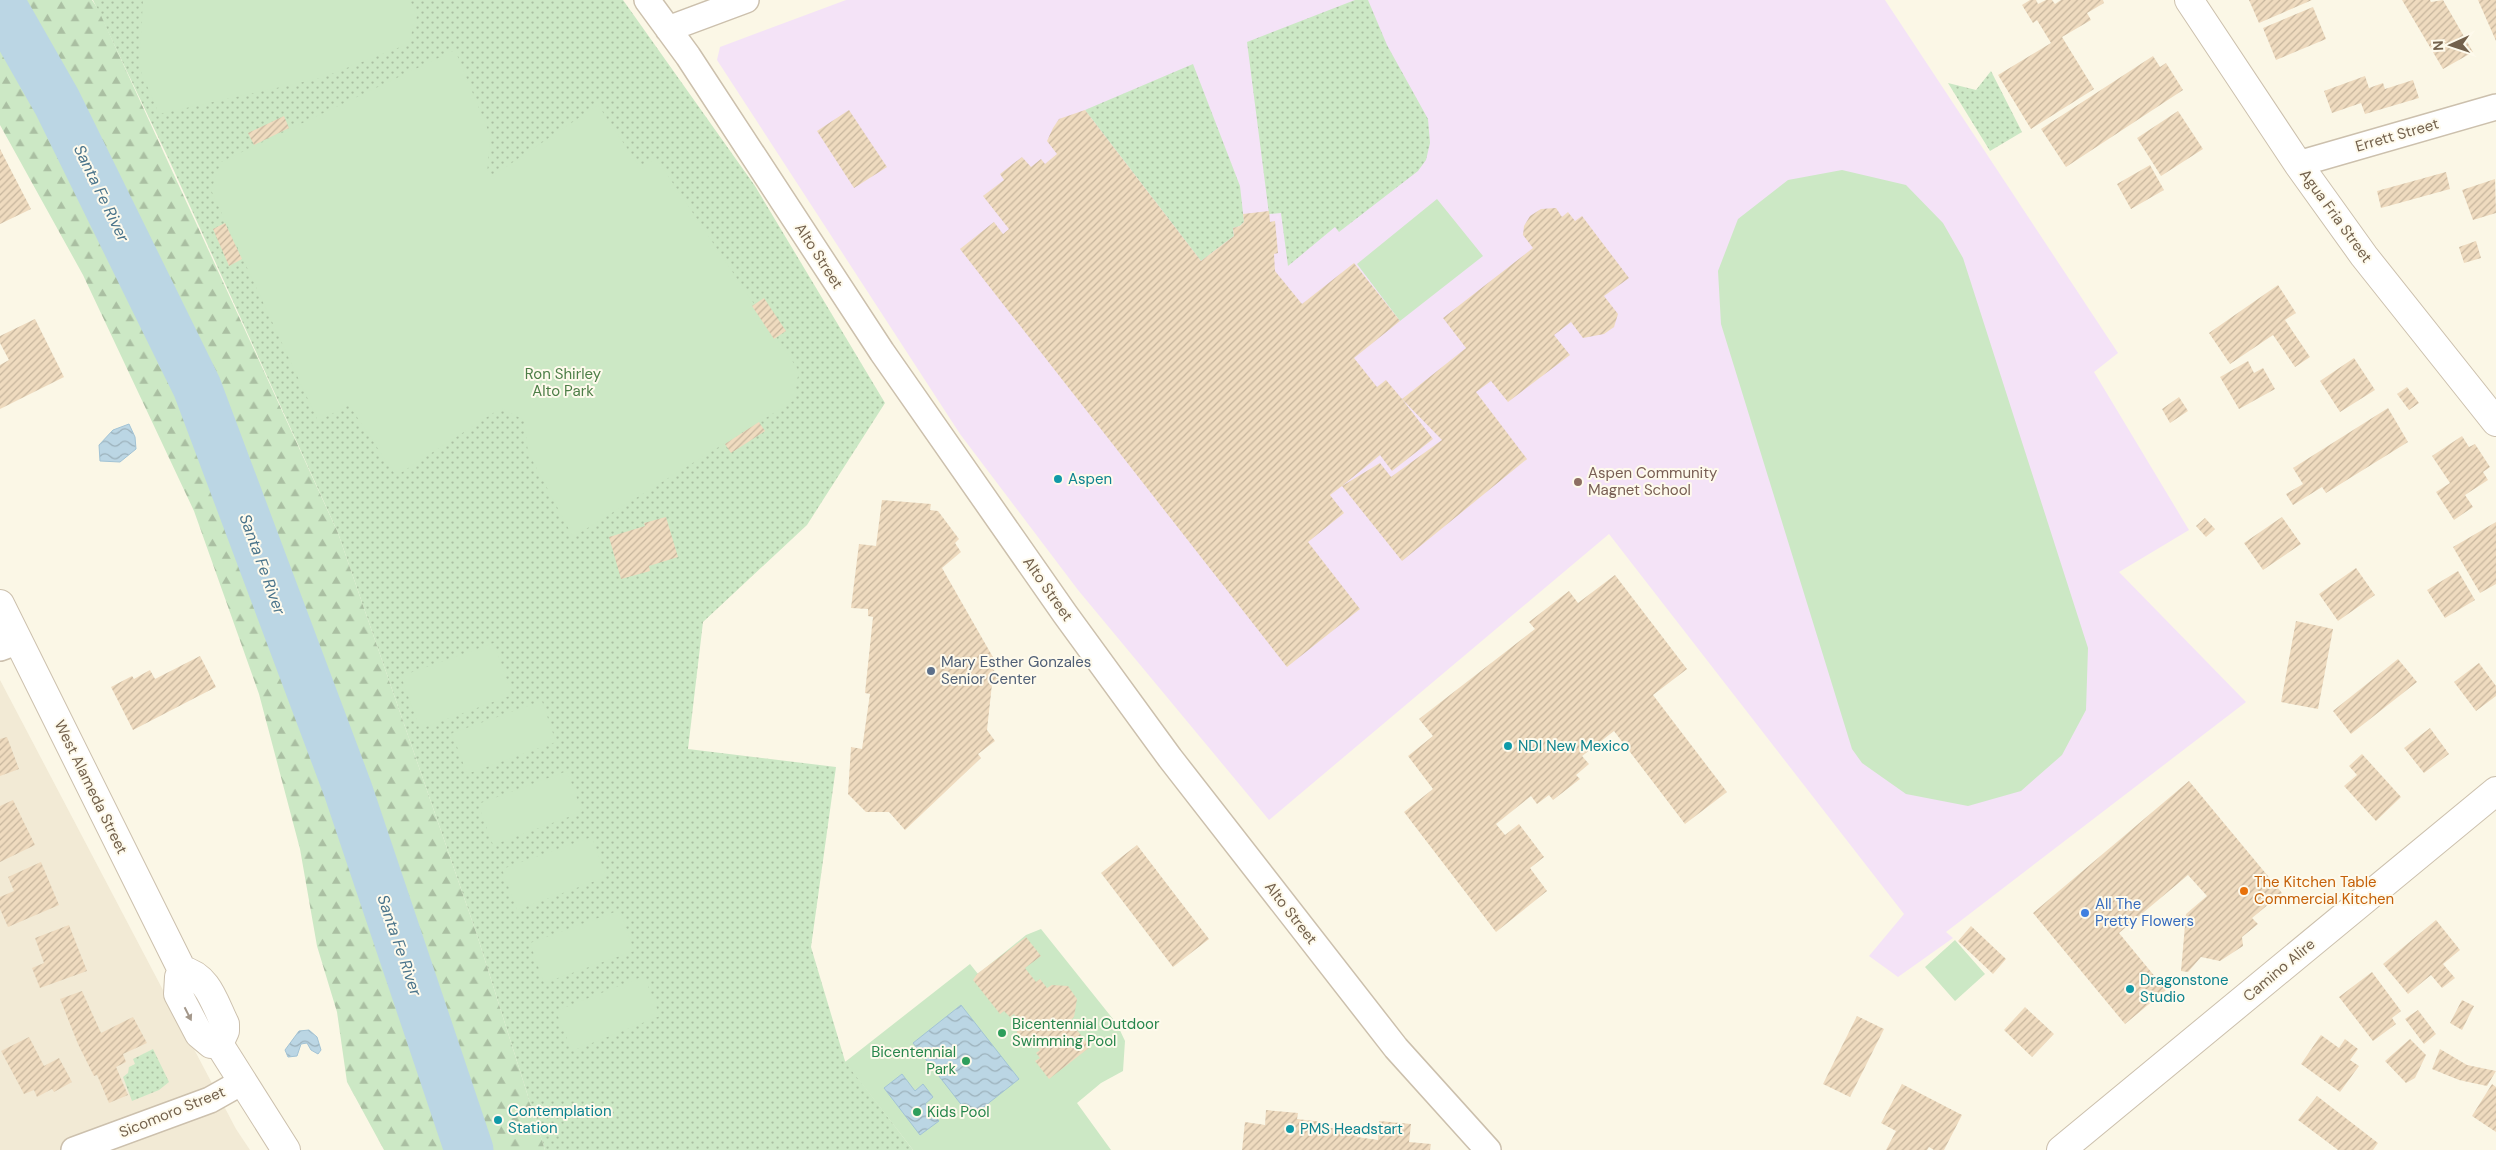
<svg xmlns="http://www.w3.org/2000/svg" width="2496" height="1150" viewBox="0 0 2496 1150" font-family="'DM Sans',sans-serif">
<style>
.residential{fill:#f2ead5}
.education{fill:#f4e3f7}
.grass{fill:url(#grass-dots)}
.forest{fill:url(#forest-firs)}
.garden{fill:#cce8c5}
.water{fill:url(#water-waves);stroke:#a2c3d5}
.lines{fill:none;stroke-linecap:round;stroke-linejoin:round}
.river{stroke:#bbd6e4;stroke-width:49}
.building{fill:url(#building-hatch)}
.minor-casing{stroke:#ccc0ad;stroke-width:28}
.tertiary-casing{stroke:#ccc0ad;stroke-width:30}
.minor{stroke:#fff;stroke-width:25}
.tertiary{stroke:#fff;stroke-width:28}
.oneway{fill:#a4988b}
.culture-dot{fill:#0f9aa8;stroke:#fefaec;stroke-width:2}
.education-dot{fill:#8d6e63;stroke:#fefaec;stroke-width:2}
.service-dot{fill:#5c6f8a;stroke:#fefaec;stroke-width:2}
.food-dot{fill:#e8710a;stroke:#fefaec;stroke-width:2}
.shop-dot{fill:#3f7fe0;stroke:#fefaec;stroke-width:2}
.leisure-dot{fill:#2e9e5b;stroke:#fefaec;stroke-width:2}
.labels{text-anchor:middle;stroke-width:4;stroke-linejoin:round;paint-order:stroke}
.street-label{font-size:15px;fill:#73614c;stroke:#fefaec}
.park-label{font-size:15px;fill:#4d7e47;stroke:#fefaec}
.education-label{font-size:15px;fill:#785e54;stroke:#fefaec;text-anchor:start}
.culture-label{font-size:15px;fill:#0d838f;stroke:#fefaec;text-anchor:start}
.service-label{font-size:15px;fill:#4e5e75;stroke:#fefaec;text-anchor:start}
.food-label{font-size:15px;fill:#c56008;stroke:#fefaec;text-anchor:start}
.shop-label{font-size:15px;fill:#366cbe;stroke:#fefaec;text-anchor:start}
.leisure-label{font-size:15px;fill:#27864d;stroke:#fefaec;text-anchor:start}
.water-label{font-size:16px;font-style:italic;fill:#4a748b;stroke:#fefaec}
</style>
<defs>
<pattern id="grass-dots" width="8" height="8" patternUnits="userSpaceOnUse" patternTransform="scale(1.25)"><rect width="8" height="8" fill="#cce8c5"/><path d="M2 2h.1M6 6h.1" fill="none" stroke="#aabfa2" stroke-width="1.8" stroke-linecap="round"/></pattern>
<pattern id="forest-firs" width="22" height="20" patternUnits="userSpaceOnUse" patternTransform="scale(1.25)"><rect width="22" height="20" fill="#cce8c5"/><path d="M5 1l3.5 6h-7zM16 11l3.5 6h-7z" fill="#aabfa2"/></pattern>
<pattern id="water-waves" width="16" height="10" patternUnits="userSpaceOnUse" patternTransform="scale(1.25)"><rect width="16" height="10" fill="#bbd6e4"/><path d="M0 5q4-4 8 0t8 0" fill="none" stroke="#9cb1bb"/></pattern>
<pattern id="building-hatch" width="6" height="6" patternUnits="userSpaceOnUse" patternTransform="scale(1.25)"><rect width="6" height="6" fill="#efdbbf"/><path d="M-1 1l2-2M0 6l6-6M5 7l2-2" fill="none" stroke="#c6b59d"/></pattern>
</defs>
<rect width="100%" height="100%" fill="#fbf7e6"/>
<path class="residential" d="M0,680L236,1129L250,1150H0Z"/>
<path class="education" d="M846,0H1885L2118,353L2094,372L2189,530L2119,572L2246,702L1946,932L1953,938L1898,977L1869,956L1904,914L1609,534L1269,820L1078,590L960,434L717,60L720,47Z"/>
<path class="grass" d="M93,0H623L755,186L885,403L807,525L703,622L688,749L836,767L811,947L845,1061L913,1150H545L477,935L338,533L170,162Z
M1355,0H1368L1387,45L1428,119L1430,143L1426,160L1418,171L1339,232L1335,227L1288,266L1281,213L1269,214L1247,42Z
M1193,64L1240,186L1244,222L1240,226L1233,228L1234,236L1201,261L1085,110Z
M1991,71L2022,132L1990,151L1948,83L1976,90Z
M153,1049L169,1082L159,1090L132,1101L123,1077L128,1073L129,1067L135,1064L133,1059Z"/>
<path class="forest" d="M0,0H92L98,9L338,533L477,935L545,1150H384L347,1082L337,1012L317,946L300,849L259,694L194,511L83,275L0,125Z"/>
<path class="garden" d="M143,0H410L417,16L408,44L321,78L159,114L139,67Z
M455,50L490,135L487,175L491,177L598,105L641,169L656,158L799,371L793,401L573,537L528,452L524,420L501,408L396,476L349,405L318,421L211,190L221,162Z
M1842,170L1906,185L1943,223L1963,258L2088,648L2086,710L2062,755L2021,791L1968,806L1906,794L1862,763L1852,749L1721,324L1718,271L1738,219L1788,180Z
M1437,199L1483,256L1400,321L1357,264Z
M494,643L512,695L420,729L401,676Z
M542,701L556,742L467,774L452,733Z
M567,771L582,812L493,845L478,804Z
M592,837L606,877L517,910L502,869Z
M620,910L634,951L544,983L530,943Z
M1041,929L1117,1024L1125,1041L1123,1071L1101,1083L1077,1103L1111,1150H913L845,1062L970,964L978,974L1026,935Z
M1955,940L1985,974L1955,1001L1925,967Z
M644,976L660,1016L572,1051L556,1011Z"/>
<path class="water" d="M129,424L135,437L136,449L120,462L100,461L99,445L113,430Z
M961,1005L1019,1079L971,1117L913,1043Z
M309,1030L317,1037L321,1050L318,1054L311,1050L307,1043L301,1044L297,1056L288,1057L285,1050L299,1031Z
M902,1074L915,1091L923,1084L933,1097L925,1104L939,1121L920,1135L884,1088Z"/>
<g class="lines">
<path class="river" d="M0,2L57,102L197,387L348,790L469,1150"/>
</g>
<path class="building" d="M2030,0H2036L2038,4L2046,0H2052L2055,4L2061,0H2103L2104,3L2087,13L2091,20L2062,37L2094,89L2031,129L1998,75L2051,43L2037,20L2033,23L2022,5Z
M2249,0H2312L2259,23Z
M2402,0H2430L2431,2L2443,0L2473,52L2443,69Z
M2478,0H2496V41Z
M2313,7L2326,39L2276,60L2263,28Z
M2153,56L2160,67L2166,63L2183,90L2066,167L2041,129Z
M2365,76L2369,88L2383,83L2385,89L2413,80L2419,98L2365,114L2361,103L2332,113L2324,91Z
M849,110L887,167L854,188L817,131Z
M1085,110L1201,261L1234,236L1233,228L1240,226L1244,222L1243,214L1269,211L1270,222L1275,221L1278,253L1274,254L1275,271L1302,304L1354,263L1400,321L1354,358L1377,387L1386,380L1402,399L1466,348L1443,318L1533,248L1523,235L1524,226L1530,216L1541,209L1556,208L1562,217L1568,212L1575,221L1582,216L1629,278L1604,296L1618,314L1614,327L1604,334L1583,338L1571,322L1554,335L1570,355L1508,402L1491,381L1476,392L1527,459L1402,561L1342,486L1380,463L1391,477L1442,440L1402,399L1433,439L1392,471L1380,455L1342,486L1330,495L1344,513L1308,542L1360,609L1287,667L960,249L994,222L1003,234L1009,229L983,196L1004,180L1000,174L1022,157L1031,167L1041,159L1045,164L1057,154L1047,141L1053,128L1059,119Z
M2178,111L2203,149L2161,176L2137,138Z
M284,116L289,128L254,145L248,133Z
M0,149L31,209L0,224Z
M2150,165L2164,190L2131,209L2117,184Z
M2446,172L2450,189L2381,208L2377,191Z
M2495,179L2496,213L2473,220L2462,190Z
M225,223L242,259L229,266L213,229Z
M2476,241L2481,258L2464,263L2459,247Z
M2278,285L2296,313L2285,320L2310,357L2295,367L2273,335L2230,364L2209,333Z
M764,298L786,331L774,339L752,306Z
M35,319L64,377L0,409V365L9,360L0,343V336Z
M2354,358L2375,390L2340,412L2320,381Z
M2248,361L2254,373L2263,368L2275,389L2239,409L2220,377Z
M2407,387L2419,403L2409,410L2397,394Z
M2179,397L2188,411L2170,423L2162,409Z
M2388,408L2408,442L2326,493L2322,487L2293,505L2286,494L2303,484L2293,468Z
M759,422L765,431L731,453L725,444Z
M2462,436L2469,447L2475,444L2490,467L2483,472L2488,480L2465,495L2473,507L2454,520L2436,492L2450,483L2432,456Z
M882,500L931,504L930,510L938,511L959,539L955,543L961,552L942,568L994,659L989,664L1000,678L992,684L987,730L995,741L978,754L981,758L905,830L889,812H866L848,794L851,747L862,749L870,694L865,693L873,617L868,616V609L851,608L859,544L876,546Z
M666,517L678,557L649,566L650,571L621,579L609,537L645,526L644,523Z
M2282,517L2301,544L2263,570L2244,543Z
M2205,518L2215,529L2206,537L2196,526Z
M2496,522V584L2480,593L2453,547Z
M2356,568L2375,595L2338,621L2319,594Z
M2458,571L2475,600L2445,618L2427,590Z
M1615,575L1687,669L1653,695L1727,792L1685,824L1614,731L1582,756L1589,764L1576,775L1580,779L1553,800L1549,795L1537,804L1531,796L1496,824L1505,835L1519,824L1544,857L1530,868L1547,891L1496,932L1404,812L1433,789L1408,756L1433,736L1419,719L1535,629L1529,622L1569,591L1578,603Z
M2296,621L2333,629L2318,709L2281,702Z
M200,656L216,687L133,730L111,687L132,676L134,679L150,670L155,679Z
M2398,659L2417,682L2351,734L2333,711Z
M2479,663L2496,686V696L2476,711L2454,682Z
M2430,728L2449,754L2424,773L2404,748Z
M7,737L19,769L0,776V739Z
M2362,754L2401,797L2376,821L2344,786L2357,775L2349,766Z
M2189,781L2282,893L2252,918L2258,924L2242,937L2243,946L2220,961L2201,957L2188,972L2181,971L2186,914L2207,896L2188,875L2119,933L2166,990L2125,1024L2033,913Z
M13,800L35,845L0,862V806Z
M1137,845L1209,939L1173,967L1101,873Z
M41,862L59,905L8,927L0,909V897L14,891L8,877Z
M2436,920L2460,950L2443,964L2455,978L2442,988L2431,975L2408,994L2383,964Z
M69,925L87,971L40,988L32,968L44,963L35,938Z
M1971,926L2006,959L1993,974L1958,941Z
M1026,937L1041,956L1025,968L1036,982L1040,979L1047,988L1052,985L1068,986L1077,999L1074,1017L1070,1021L1090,1047L1049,1079L1035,1061L1040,1058L1036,1053L1040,1050L1032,1040H1022L1017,1034V1026L1020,1023L1014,1014L1010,1017L1004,1011L1000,1014L973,980L977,974Z
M2372,972L2401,1011L2392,1018L2396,1024L2373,1041L2339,997Z
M82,991L101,1033L133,1017L147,1043L123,1054L126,1062L116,1067L128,1095L109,1103L97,1075L94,1076L78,1044L60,999Z
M2462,1000L2474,1006L2462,1030L2450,1023Z
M2025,1007L2054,1034L2032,1057L2004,1030Z
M2418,1010L2436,1034L2424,1044L2405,1019Z
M1857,1016L1884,1029L1850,1097L1823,1084Z
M2321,1035L2339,1048L2345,1039L2358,1049L2350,1060L2359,1066L2340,1092L2301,1064Z
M29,1037L44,1066L59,1058L72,1082L54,1092L52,1089L37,1097L34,1090L24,1094L1,1051Z
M2410,1039L2426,1055L2415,1078L2406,1083L2385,1061Z
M2440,1049L2467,1065L2496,1071L2487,1086L2459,1080L2432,1069Z
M1902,1084L1962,1115L1944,1150H1934L1929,1147L1927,1150H1886L1896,1131L1881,1123Z
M2492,1084L2496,1087V1132L2472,1116Z
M2317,1096L2378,1143L2373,1150H2338L2298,1120Z
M1266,1110L1298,1113L1297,1119L1322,1122V1127L1358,1131L1357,1137L1378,1140L1379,1121L1411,1124L1409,1142L1431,1144L1430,1150H1242L1245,1122L1265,1125Z"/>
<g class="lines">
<g class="minor-casing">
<path id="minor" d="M647,0L688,56L882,352L1065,614L1170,758L1396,1048L1488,1150
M668,29L746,0
M2298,164L2496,107
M0,648L19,641
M74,1150L210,1100L242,1082"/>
</g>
<g class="tertiary-casing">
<path id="tertiary" d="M2189,0L2298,164L2364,256L2496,422
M0,604L182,970
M182,970L179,977L178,994L199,1034L211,1044H219
M182,970C208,976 214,1002 225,1024V1031L219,1044
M219,1044L286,1150
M2061,1150L2496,791"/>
</g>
<use href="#minor" class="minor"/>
<use href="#tertiary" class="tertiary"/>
</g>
<defs><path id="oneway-solid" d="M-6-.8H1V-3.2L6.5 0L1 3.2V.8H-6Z" transform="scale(1.25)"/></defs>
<use class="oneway" href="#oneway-solid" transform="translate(188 1014) rotate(63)"/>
<g class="culture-dot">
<circle cx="1058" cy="479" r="5"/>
<circle cx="1508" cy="746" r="5"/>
<circle cx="2130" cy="989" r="5"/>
<circle cx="498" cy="1120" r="5"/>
<circle cx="1290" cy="1129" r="5"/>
</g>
<circle class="education-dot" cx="1578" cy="482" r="5"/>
<circle class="service-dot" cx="931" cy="671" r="5"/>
<circle class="food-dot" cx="2244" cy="891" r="5"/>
<circle class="shop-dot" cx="2085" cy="913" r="5"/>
<g class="leisure-dot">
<circle cx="1002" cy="1033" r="5"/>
<circle cx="966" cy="1061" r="5"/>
<circle cx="917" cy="1112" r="5"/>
</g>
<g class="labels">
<g class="street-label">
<text transform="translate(2397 135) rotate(-16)" y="5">Errett Street</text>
<text transform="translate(2336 216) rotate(54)" y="5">Agua Fria Street</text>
<text transform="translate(819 256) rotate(57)" y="5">Alto Street</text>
<text transform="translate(1048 589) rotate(55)" y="5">Alto Street</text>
<text transform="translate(91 787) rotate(64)" y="5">West Alameda Street</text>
<text transform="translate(1291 913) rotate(52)" y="5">Alto Street</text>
<text transform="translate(2279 970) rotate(-40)" y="5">Camino Alire</text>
<text transform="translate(172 1112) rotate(-22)" y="5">Sicomoro Street</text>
</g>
<g class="park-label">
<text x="563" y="379">Ron Shirley<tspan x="563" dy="17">Alto Park</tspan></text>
</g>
<g class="education-label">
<text x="1588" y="478">Aspen Community<tspan x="1588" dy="17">Magnet School</tspan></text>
</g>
<g class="culture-label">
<text x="1068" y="484">Aspen</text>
<text x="1518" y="751">NDI New Mexico</text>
<text x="2140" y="985">Dragonstone<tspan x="2140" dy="17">Studio</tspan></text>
<text x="508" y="1116">Contemplation<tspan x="508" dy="17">Station</tspan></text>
<text x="1300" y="1134">PMS Headstart</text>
</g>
<g class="service-label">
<text x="941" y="667">Mary Esther Gonzales<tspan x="941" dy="17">Senior Center</tspan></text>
</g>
<g class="food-label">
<text x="2254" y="887">The Kitchen Table<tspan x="2254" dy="17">Commercial Kitchen</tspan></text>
</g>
<g class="shop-label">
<text x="2095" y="909">All The<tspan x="2095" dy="17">Pretty Flowers</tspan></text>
</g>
<g class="leisure-label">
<text x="1012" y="1029">Bicentennial Outdoor<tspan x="1012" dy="17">Swimming Pool</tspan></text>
<text x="956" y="1057" text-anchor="end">Bicentennial<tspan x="956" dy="17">Park</tspan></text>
<text x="927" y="1117">Kids Pool</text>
</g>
<g class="water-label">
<text transform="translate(102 193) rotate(64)" y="6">Santa Fe River</text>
<text transform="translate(263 564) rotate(70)" y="6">Santa Fe River</text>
<text transform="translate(400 945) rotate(71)" y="6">Santa Fe River</text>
</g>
</g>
<g transform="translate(2451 45) rotate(267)" stroke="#fefaec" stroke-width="4" paint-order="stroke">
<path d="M0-4L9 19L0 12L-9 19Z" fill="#73614c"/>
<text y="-8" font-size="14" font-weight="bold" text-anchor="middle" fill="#73614c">N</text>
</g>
</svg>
